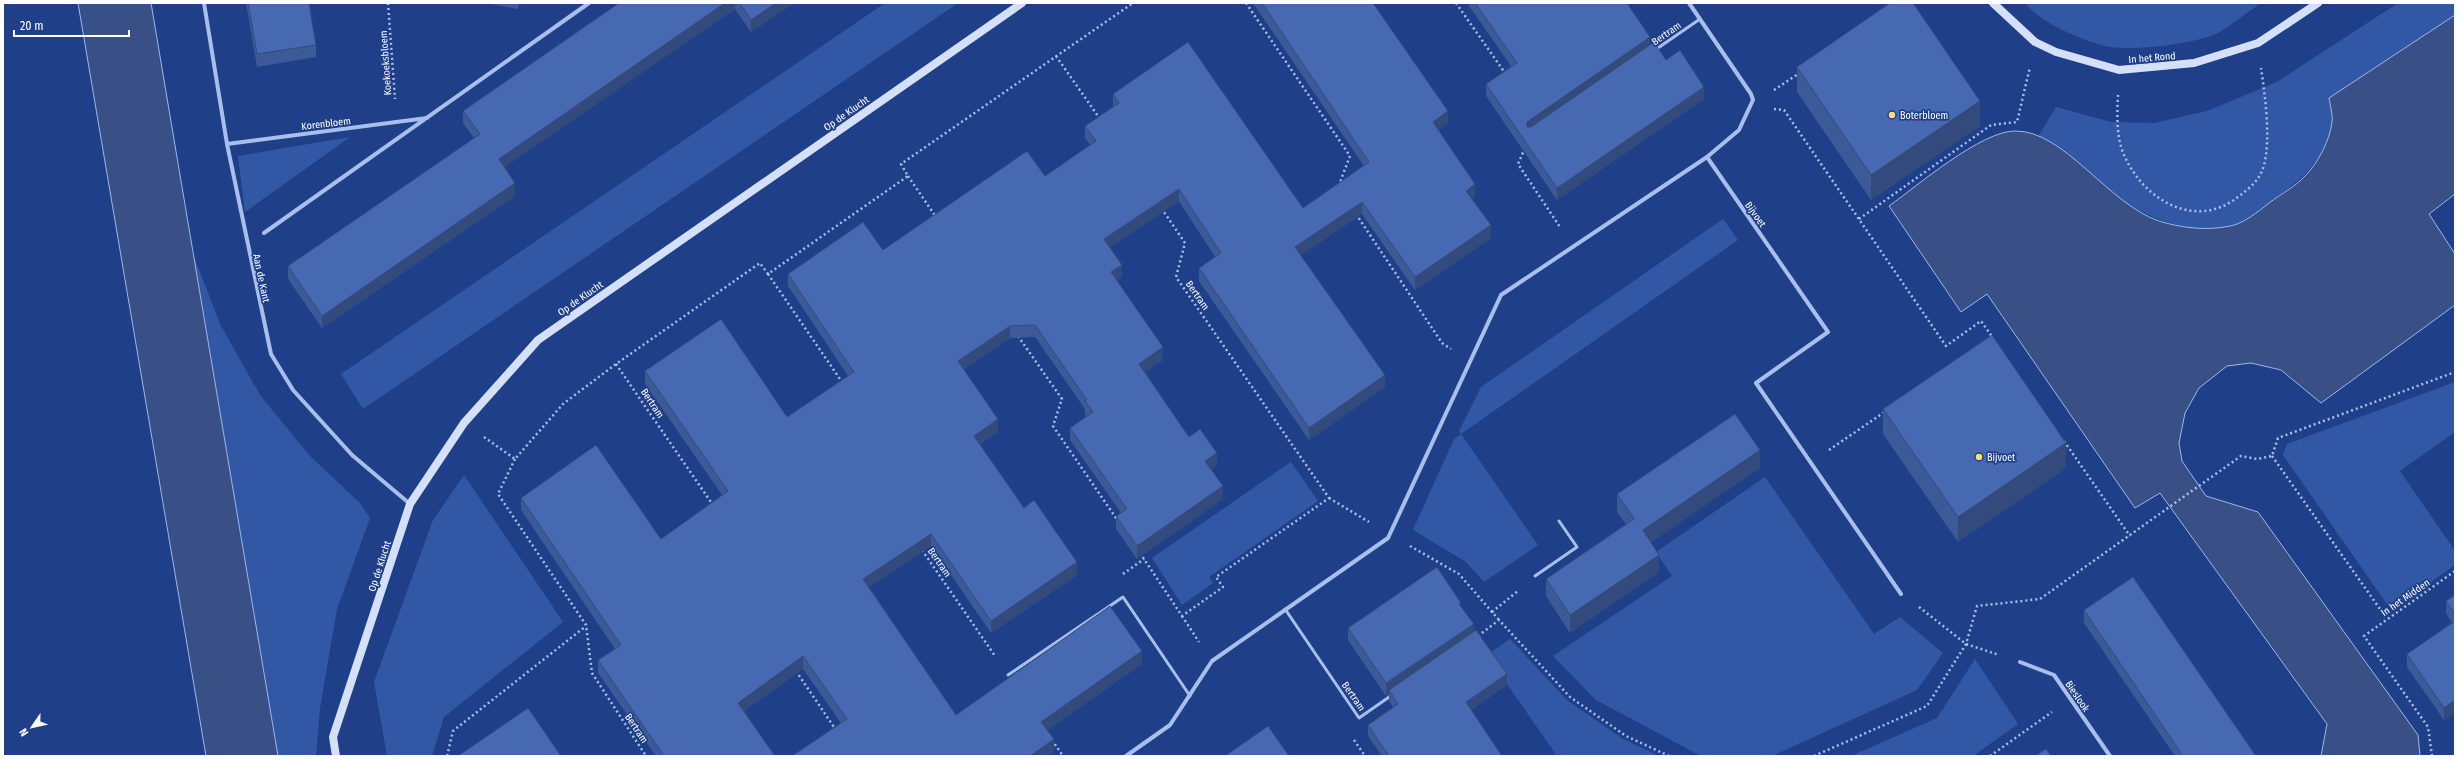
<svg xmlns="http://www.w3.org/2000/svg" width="2458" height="759" viewBox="0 0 2458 759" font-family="'Fira Sans Condensed',sans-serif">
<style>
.green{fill:#3258a5}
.water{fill:#385086;stroke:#9cb8ec}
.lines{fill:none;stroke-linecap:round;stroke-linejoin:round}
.path{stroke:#a9bfeb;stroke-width:2.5;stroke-dasharray:2 3;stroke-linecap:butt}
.lane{stroke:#a9bfeb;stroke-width:3}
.street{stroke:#a9bfeb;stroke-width:4}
.secondary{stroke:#d4e0f8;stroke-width:8}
.wall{fill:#3d5a98}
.shaded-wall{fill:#324a7c}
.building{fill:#4769b1;stroke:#324a7c}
.poi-dot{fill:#f9e169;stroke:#1f4088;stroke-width:1.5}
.labels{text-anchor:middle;stroke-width:3.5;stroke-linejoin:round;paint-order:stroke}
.street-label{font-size:10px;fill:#fff;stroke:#1f4088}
.poi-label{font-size:10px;fill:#fff;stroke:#1f4088;text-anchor:start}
</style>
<rect width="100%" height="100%" fill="#1f4088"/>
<path class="green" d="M885,3H958L363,409L341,374Z
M2025,3H2261C2246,13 2231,26 2216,34C2193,44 2135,51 2110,47C2085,42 2040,23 2025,3Z
M2398,3H2455V15L2329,98C2330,105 2333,115 2332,122C2329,149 2309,173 2289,188C2275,198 2246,223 2231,226C2154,242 2093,179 2038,137L2056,107L2111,122L2154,123L2207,111L2277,82Z
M350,137L245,212L238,156Z
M1723,219L1738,240L1461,434L1538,545L1484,582L1466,562L1413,530L1454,439L1461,434L1459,431L1481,387Z
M193,254L220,324L260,395L310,456L360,503L370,518L337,609L320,708L316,756H278Z
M2455,382V432L2400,471L2455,551V565L2391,610L2283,455L2287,444Z
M1291,462L1318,501L1209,577L1213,583L1182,605L1152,558Z
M464,475L563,622L444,717L432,756H387L374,682L433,520Z
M1765,477L1874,634L1900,617L1943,653L1917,690L1772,756H1701L1596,700L1553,656L1672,576L1656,552Z
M1510,639L1567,700L1623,739L1659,756H1557L1487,655Z
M1975,659L2018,724L1973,756H1851L1937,718Z"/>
<path class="water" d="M78,3H151L278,756H206Z
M2455,15V194L2429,214L2455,254V305L2321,403L2281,370L2251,363L2227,366L2199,388L2185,413L2179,443L2182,461L2206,496L2258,512L2418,735L2420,756H2321L2327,724L2160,493L2135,508L1987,294L1961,312L1889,206C1917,186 1981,131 2015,131C2064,130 2108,204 2159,221C2181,228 2207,231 2230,226C2243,224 2259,211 2269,203C2281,194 2296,186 2305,176C2318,163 2330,140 2332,122C2333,115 2330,105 2329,98Z"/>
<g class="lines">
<path class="path" d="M388,3L395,99
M1246,3L1350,156L1339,185
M1456,3L1505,73
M1056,56L1100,119
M1774,90L1798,74
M2118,95C2117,115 2116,139 2125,157C2145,201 2196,230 2238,197C2250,188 2260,180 2264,165C2271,139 2265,95 2261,68
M1774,109L1784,110L1946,346L1981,321L1993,338
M1525,148L1518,164L1560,227
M908,176L936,217
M1356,214L1442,343L1451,349
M1859,219L1991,125L2017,122L2030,67
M768,274L842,382
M1018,336L1062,399L1053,426L1118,521
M616,364L713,505
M484,437L515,459L563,404L616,364L760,263L768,274L908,176L901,164L1133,3
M2064,441L2130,536
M1829,450L1886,411
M2272,456L2387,619
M515,459L498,494L586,625L592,673L646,756
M1329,498L1369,522
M1410,546L1459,574L1499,620
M922,550L995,656
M1140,553L1182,616L1223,587L1216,577L1329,498L1176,277L1185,243L1162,209
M1123,574L1144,559
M1919,607L1966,644L1999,655
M1492,612L1519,590
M1182,616L1199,642
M1478,636L1499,620L1570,697L1626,736L1669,756
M796,671L836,730
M1052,740L1063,756
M1354,740L1365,756
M447,756L453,731L586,626
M1814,756L1927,706L1966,644L1977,606L2040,599L2241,456L2257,459L2272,456L2278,438L2455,372
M1990,756L2052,712
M2432,756L2428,727L2364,636L2455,571"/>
<path class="lane" d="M1655,50L1700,19
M1535,576L1577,547L1559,521
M1285,609L1359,718L1392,695
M1008,675L1123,597L1190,696"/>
<path class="street" d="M204,3L227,144L271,354L293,390L352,455L410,504
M227,144L427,118
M1707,157L1828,332L1756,383L1901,594
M264,233L589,3
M2020,662L2054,675L2110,756
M1126,756L1170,725L1212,661L1388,538L1501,295L1707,157L1739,130L1753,100L1751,94L1689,3"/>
<path class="secondary" d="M1993,3L2035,42L2056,52L2119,70L2194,63L2258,43L2318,3
M336,756L333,737L410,504L464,423L538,340L1022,3"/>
</g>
<path class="wall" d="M246,3H309L316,45V57L257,67Z
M485,3H519L518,9Z
M619,3H794L751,32L735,9L504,167L515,196L322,328L288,279V266L474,138L463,123V111Z
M1253,3H1373L1448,123L1439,130L1475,197L1472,199L1491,238L1415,290L1362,214L1301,255L1385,387L1309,440L1199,281V268L1215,257L1179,201L1110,247L1122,277L1117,281L1163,360L1145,372L1189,437L1217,466L1211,469L1223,499L1137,559L1116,529V516L1121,513L1070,440V428L1086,416L1085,414V409L1035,337L1010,338L964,369L998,432L980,444L1024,508L1077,575L991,633L931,546L869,587L956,715L1142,664L1047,730L1054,752L841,723L803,669L744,711L775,756H656L598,673V660L615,649L521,510V498L661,539L722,495L645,384V371L787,417L848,376L788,286V274L883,250L1045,176L1090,145L1085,138V126L1113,107V94L1303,208L1364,166Z
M1467,3H1627L1650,44L1704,99L1557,200L1486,96V84L1511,66Z
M1797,67L1980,126L1871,200L1797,92Z
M1883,409L2066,468L1958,542L1883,434Z
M1760,468L1651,542L1659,572L1570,633L1546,596V579L1626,524L1617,512V494Z
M2455,595V713L2444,720L2407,667V654L2452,623L2446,613V601Z
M1461,607L1474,631L1507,685L1471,710L1502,756H1382L1368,736V725L1393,707L1389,701V694L1386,696L1348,640V628Z
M2084,610L2256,756H2175L2084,623Z"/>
<path class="shaded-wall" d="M725,3H735V9L499,171V159Z
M776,3H794L751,32V20Z
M1650,37V50L1527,139V122Z
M1704,87V99L1557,200V188Z
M1980,101V126L1871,200V175Z
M1448,111V123L1433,134V122Z
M515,183V196L322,328V316Z
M1475,184V197L1466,203V191Z
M1179,189V201L1104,251V239Z
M1362,202V214L1295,259V247Z
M1491,225V238L1415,290V277Z
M1122,265V277L1111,285V272Z
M1010,326V338L958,373V361Z
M1163,347V360L1139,376V364Z
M1385,375V387L1309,440V428Z
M998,419V432L974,448V436Z
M2066,443V468L1958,542V517Z
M1760,450V468L1643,548V530Z
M1217,453V466L1205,473V461Z
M1223,486V499L1137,559V546Z
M931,534V546L863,591V579Z
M1659,555V572L1570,633V615Z
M1077,562V575L991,633V621Z
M1474,624V637L1389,690V694L1386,696V683Z
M1142,651V664L1041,734V722Z
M803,656V669L738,715V703Z
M1507,674V685L1466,713V702Z
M2455,700V713L2444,720V708Z
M1054,739V752L1048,756H1030Z"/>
<path class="building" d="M248,3H309L316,45L257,54Z
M619,3H725L499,159L515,183L322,316L288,266L480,134L463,111Z
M740,3H776L751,20Z
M1262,3H1373L1448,111L1433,122L1475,184L1466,191L1491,225L1415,277L1362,202L1295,247L1385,375L1309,428L1199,268L1221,253L1179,189L1104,239L1122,265L1111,272L1163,347L1139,364L1189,437L1200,429L1217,453L1205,461L1223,486L1137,546L1116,516L1127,509L1070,428L1093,412L1085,401L1087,400L1035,325L1010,326L958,361L998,419L974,436L1024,508L1034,500L1077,562L991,621L931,534L863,579L956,715L1110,606L1142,651L1041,722L1054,739L1030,756H792L847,719L803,656L738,703L775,756H664L598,660L621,645L521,498L596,445L661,539L728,491L645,371L721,319L787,417L854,372L788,274L863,222L883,250L1027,151L1045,176L1096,141L1085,126L1119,103L1113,94L1188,42L1303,208L1369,162Z
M1475,3H1627L1650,37L1527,122V127H1531L1654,42L1666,60L1680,50L1704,87L1557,188L1486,84L1517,63Z
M1890,3H1913L1980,101L1871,175L1797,67Z
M1992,335L2066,443L1958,517L1883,409Z
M1735,414L1760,450L1643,530L1659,555L1570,615L1546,579L1634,519L1617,494Z
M1437,567L1461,603L1459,604L1474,624L1386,683L1348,628Z
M2133,577L2256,756H2183L2084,610Z
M2455,595V614L2446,601Z
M2455,621V700L2444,708L2407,654Z
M1476,630L1507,674L1466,702L1502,756H1389L1368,725L1398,704L1389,690Z
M528,708L561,756H458Z
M1268,726L1289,756H1225Z
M2046,749L2051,756H2035Z"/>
<g class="poi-dot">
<circle cx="1892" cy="115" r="4"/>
<circle cx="1979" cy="457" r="4"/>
</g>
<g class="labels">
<g class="street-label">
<text transform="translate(1666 33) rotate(-35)" y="4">Bertram</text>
<text transform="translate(2152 57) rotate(-5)" y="4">In het Rond</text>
<text transform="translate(385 63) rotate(-94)" y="4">Koekoeksbloem</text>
<text transform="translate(846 113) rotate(-35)" y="4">Op de Klucht</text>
<text transform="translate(326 123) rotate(-7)" y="4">Korenbloem</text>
<text transform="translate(1756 214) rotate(55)" y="4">Bijvoet</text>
<text transform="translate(262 278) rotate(78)" y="4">Aan de Kant</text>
<text transform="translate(1198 295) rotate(55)" y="4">Bertram</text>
<text transform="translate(580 298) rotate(-35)" y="4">Op de Klucht</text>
<text transform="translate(653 403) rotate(56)" y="4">Bertram</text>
<text transform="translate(940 562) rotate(55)" y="4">Bertram</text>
<text transform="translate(379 566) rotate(-72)" y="4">Op de Klucht</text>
<text transform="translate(2405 597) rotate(-35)" y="4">In het Midden</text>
<text transform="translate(1354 696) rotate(55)" y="4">Bertram</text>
<text transform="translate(2078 696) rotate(56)" y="4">Bieslook</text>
<text transform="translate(637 728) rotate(56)" y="4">Bertram</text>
</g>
<g class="poi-label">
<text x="1900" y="119">Boterbloem</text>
<text x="1987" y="461">Bijvoet</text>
</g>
</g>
<rect width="2458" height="759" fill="none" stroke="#ffffff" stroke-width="8"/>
<g transform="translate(32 727) rotate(236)" stroke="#1f4088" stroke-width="3" paint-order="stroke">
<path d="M0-3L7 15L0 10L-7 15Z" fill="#ffffff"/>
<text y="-6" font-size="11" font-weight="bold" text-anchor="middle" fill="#ffffff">N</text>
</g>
<path d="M14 30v6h115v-6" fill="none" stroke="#ffffff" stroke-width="2"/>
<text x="20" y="30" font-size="12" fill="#ffffff" stroke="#1f4088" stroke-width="3" paint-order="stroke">20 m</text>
</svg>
